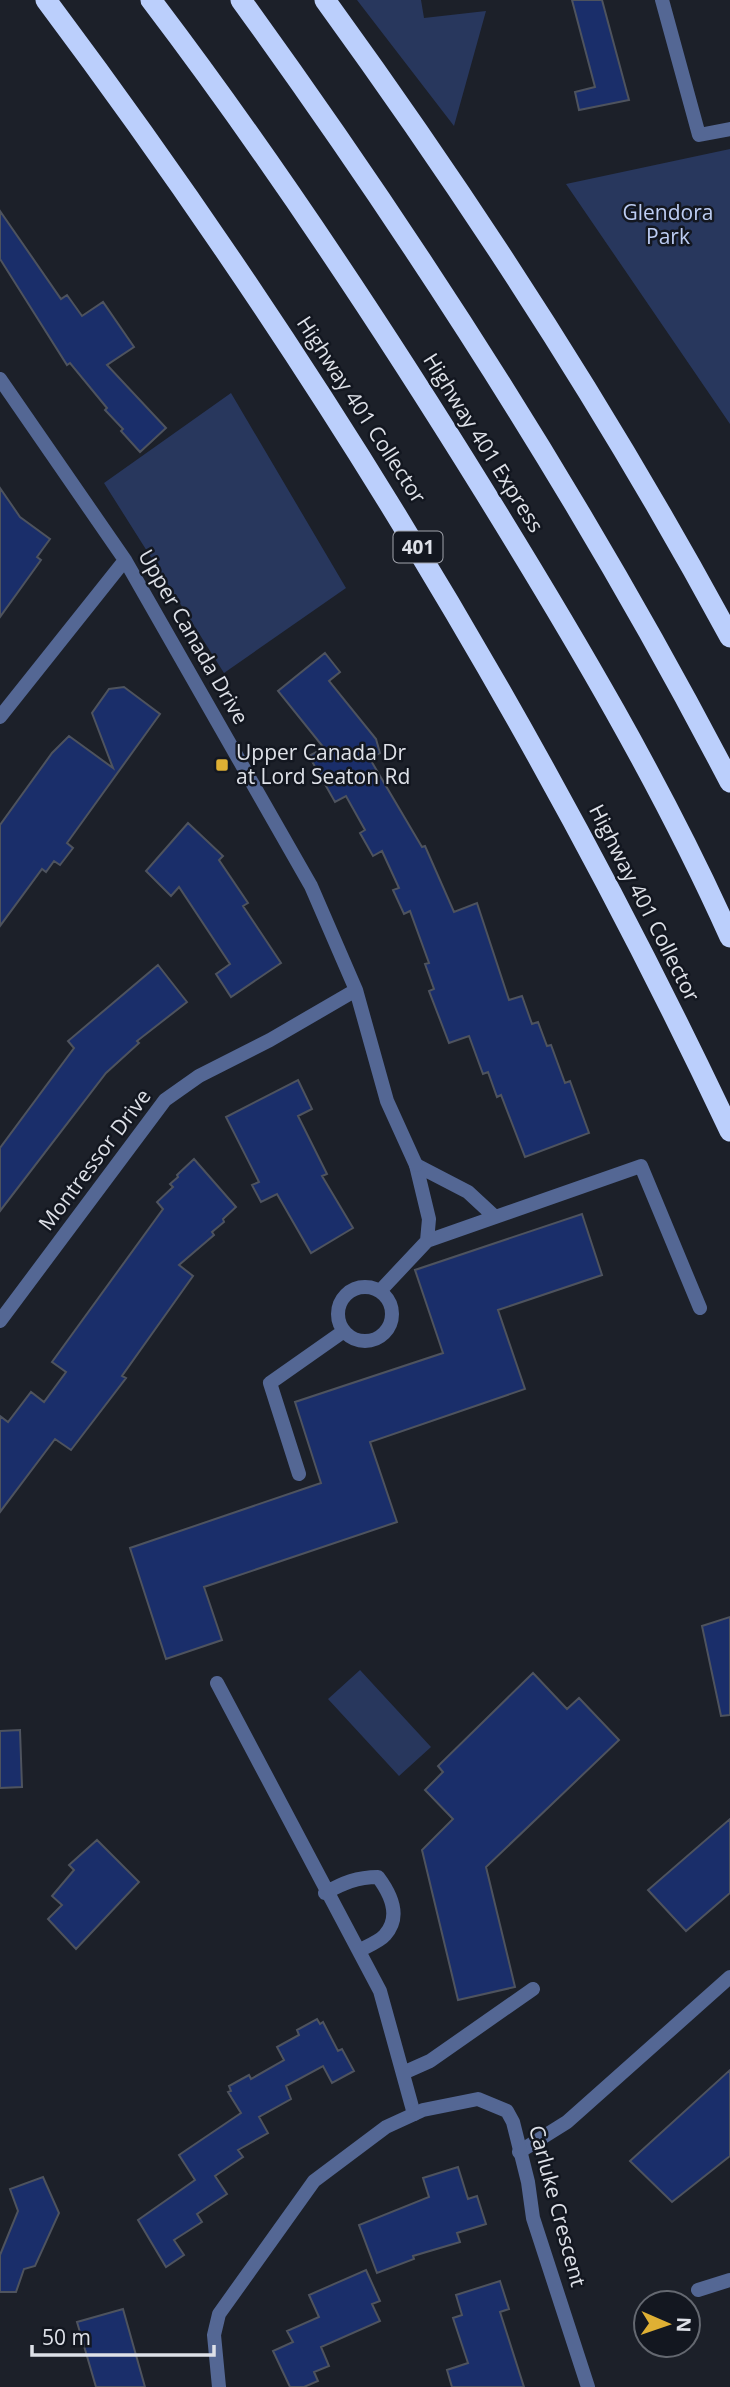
<svg xmlns="http://www.w3.org/2000/svg" width="730" height="2387" viewBox="0 0 730 2387" font-family="'Open Sans',sans-serif">
<style>
.green{fill:#28375d}
.building{fill:#1a2e6a;stroke:#4e535e;stroke-width:2}
.lines{fill:none;stroke-linecap:round;stroke-linejoin:round}
.service{stroke:#546794;stroke-width:14}
.minor{stroke:#546794;stroke-width:14}
.motorway{stroke:#bbcffc;stroke-width:21}
.poi-dot{fill:#dfb034;stroke:#131720;stroke-width:2.5}
.labels{text-anchor:middle;stroke-width:5;stroke-linejoin:round;paint-order:stroke}
.shield{fill:#131720;stroke:#a1a4ac;stroke-width:2}
.shield-label{font-size:19px;font-weight:bold;fill:#dee1e8}
.park-label{font-size:21px;fill:#bdcdf3;stroke:#131720}
.street-label{font-size:21px;fill:#dee1e8;stroke:#131720}
.poi-label{font-size:21px;fill:#dee1e8;stroke:#131720;text-anchor:start}
</style>
<rect width="100%" height="100%" fill="#1c2029"/>
<path class="green" d="M357,0H421L424,18L486,11L454,126Z
M730,149V424L566,184Z
M231,393L346,588L224,673L104,483Z
M360,1670L431,1747L399,1776L328,1699Z"/>
<path class="building" d="M572,0H602L629,100L579,110L575,92L595,87Z
M0,211L61,299L67,295L82,316L103,302L134,347L107,365L166,428L140,452L121,431L123,429L105,410L107,408L70,363L67,365L0,259Z
M0,488L20,517L50,539L37,557L41,560L0,617Z
M325,653L340,672L329,681L376,739L380,753L370,759L422,847L425,846L454,912L477,903L509,1000L522,996L532,1024L538,1022L547,1046L551,1045L565,1083L570,1081L589,1133L525,1157L501,1095L497,1097L488,1072L483,1074L469,1036L449,1043L429,991L434,989L425,964L429,963L410,911L404,914L393,890L399,888L382,851L373,856L360,833L365,830L346,796L335,802L309,756L324,748L278,691Z
M124,687L160,714L67,843L73,848L60,865L54,861L46,872L42,869L0,926V825L52,753L69,736L113,768L92,713L109,689Z
M188,823L223,856L219,860L248,903L243,906L281,963L231,997L216,974L230,964L179,887L171,896L146,871Z
M158,965L187,1002L137,1041L139,1043L106,1073L0,1211V1148L74,1048L68,1041Z
M298,1080L312,1109L298,1116L327,1174L322,1176L353,1228L311,1253L277,1194L261,1202L252,1185L259,1182L226,1117Z
M194,1159L236,1207L223,1219L224,1222L212,1232L214,1235L179,1265L193,1276L122,1376L126,1378L71,1450L55,1439L0,1512V1416L8,1422L31,1392L44,1402L66,1372L52,1362L163,1209L157,1202L173,1187L170,1184L178,1177L177,1175Z
M582,1214L602,1275L498,1310L525,1389L370,1442L397,1522L204,1587L222,1640L166,1659L130,1548L321,1483L295,1402L443,1353L415,1270Z
M730,1617V1715L721,1716L702,1626Z
M533,1673L567,1709L579,1698L619,1740L486,1867L515,1987L458,2000L422,1850L453,1819L425,1790L443,1772L438,1766Z
M20,1730L22,1787L0,1788V1731Z
M730,1819V1893L686,1931L648,1890Z
M97,1840L139,1882L76,1949L48,1919L62,1905L52,1896L74,1870L69,1865Z
M317,2019L320,2024L323,2022L338,2051L342,2049L354,2071L332,2083L323,2066L286,2086L291,2099L259,2117L268,2133L238,2150L243,2157L215,2176L227,2194L197,2214L202,2222L174,2240L184,2255L166,2267L138,2220L195,2180L179,2155L241,2113L228,2092L231,2091L229,2086L249,2075L251,2079L284,2060L277,2047L299,2035L297,2030Z
M730,2070V2156L672,2202L630,2161Z
M458,2167L468,2199L477,2196L486,2224L457,2233L460,2242L413,2256L414,2259L377,2273L359,2225L429,2197L423,2178Z
M43,2177L59,2213L35,2266L24,2269L16,2292H0V2255L18,2211L10,2189Z
M366,2270L380,2301L372,2304L380,2321L321,2347L329,2366L314,2372L318,2381L304,2387H290L273,2351L293,2342L287,2331L319,2317L309,2295Z
M500,2281L509,2309L500,2312L524,2387H452L447,2370L468,2363L453,2318L462,2315L456,2295Z
M123,2309L145,2387H96L77,2322Z"/>
<g class="lines">
<path class="service" d="M416,1165L468,1192L495,1217
M416,1165L429,1219L427,1241
M338 1314a27 27 0 1 1 54 0a27 27 0 1 1-54 0Z
M380,1291L427,1241L641,1166L700,1308
M299,1474L270,1383L344,1331
M217,1683L380,1991L414,2114
M325,1893C343,1883 357,1877 378,1877C390,1893 402,1916 385,1935C380,1941 368,1946 360,1950
M403,2073L430,2061L533,1989
M519,2152L567,2122L730,1977
M698,2290L730,2280"/>
<path class="minor" d="M662,0L699,135L730,129
M0,379L125,560L311,886L356,990L387,1101L416,1165
M0,717L125,560
M0,1321L165,1100L199,1076L270,1040L356,990
M219,2387L214,2335L219,2314L314,2181L386,2127L423,2110L478,2099L507,2111L513,2122L528,2182L533,2218L588,2387"/>
<path class="motorway" d="M46,0C311,354 541,731 730,1131
M151,0C271,158 380,323 484,491C573,635 661,783 730,937
M241,0C421,249 588,509 730,782
M325,0C473,204 610,415 730,637"/>
</g>
<rect class="poi-dot" x="215" y="758" width="14" height="14" rx="3.5"/>
<g class="labels">
<rect class="shield" x="393.5" y="531.5" width="49" height="31" rx="5"/>
<g class="shield-label">
<text x="418" y="554">401</text>
</g>
<g class="park-label">
<text x="668" y="220">Glendora<tspan x="668" dy="24">Park</tspan></text>
</g>
<g class="street-label">
<text transform="translate(361 410) rotate(57)" y="7">Highway 401 Collector</text>
<text transform="translate(483 443) rotate(58)" y="7">Highway 401 Express</text>
<text transform="translate(193 637) rotate(60)" y="7">Upper Canada Drive</text>
<text transform="translate(644 903) rotate(63)" y="7">Highway 401 Collector</text>
<text transform="translate(95 1160) rotate(-53)" y="7">Montressor Drive</text>
<text transform="translate(557 2206) rotate(75)" y="7">Carluke Crescent</text>
</g>
<g class="poi-label">
<text x="236" y="760">Upper Canada Dr<tspan x="236" dy="24">at Lord Seaton Rd</tspan></text>
</g>
</g>
<g transform="translate(667 2324) rotate(92)"><circle r="33" fill="#131720" stroke="#646870" stroke-width="2"/>
<path d="M0-5L12 26L0 18L-12 26Z" fill="#dfb034"/>
<text y="-10" font-size="19" font-weight="bold" text-anchor="middle" fill="#dee1e8">N</text>
</g>
<path d="M32 2345v10h182v-10" fill="none" stroke="#dee1e8" stroke-width="3.5"/>
<text x="42" y="2345" font-size="21" fill="#dee1e8" stroke="#131720" stroke-width="5" paint-order="stroke">50 m</text>
</svg>
